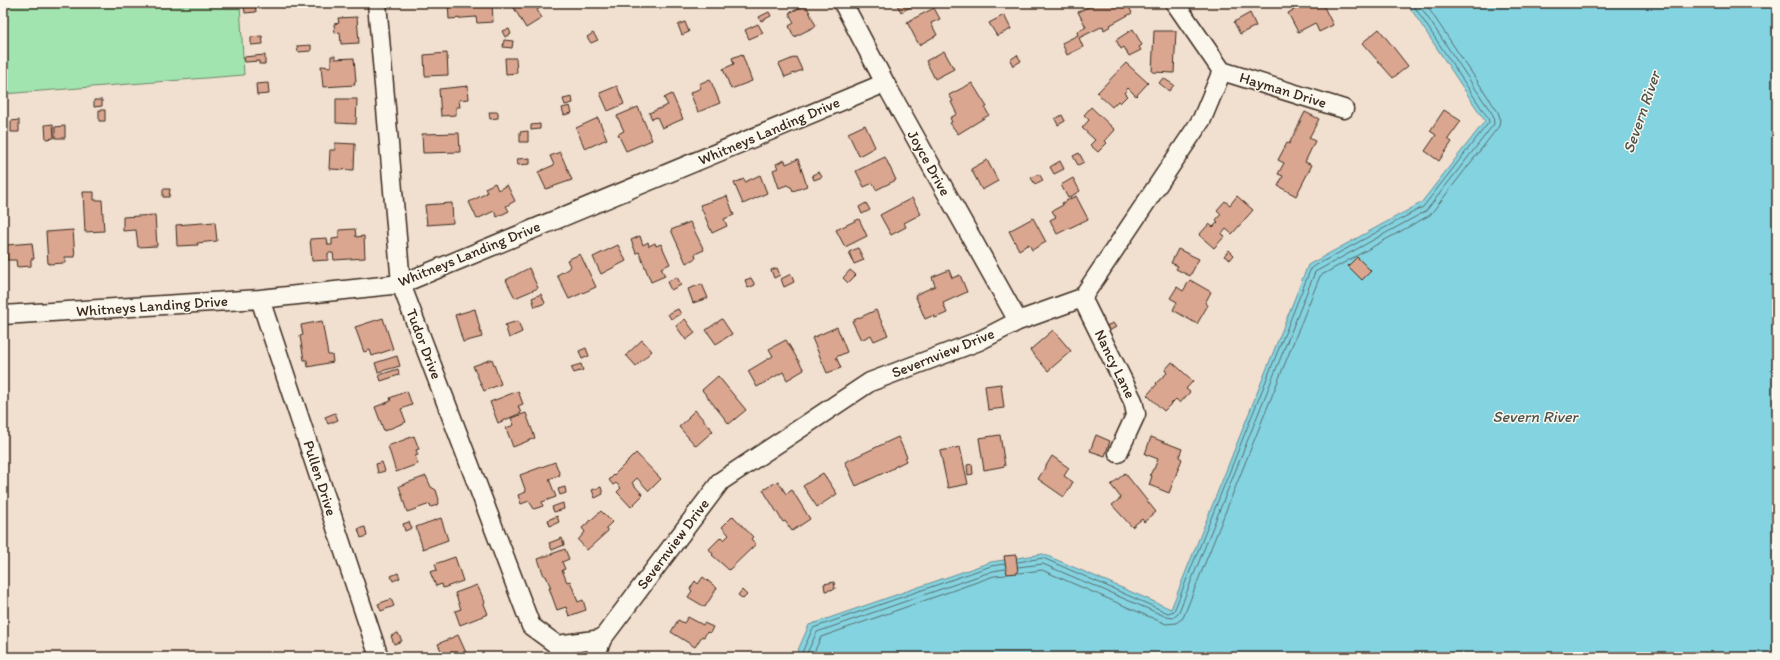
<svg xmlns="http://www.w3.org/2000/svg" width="1780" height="660" viewBox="0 0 1780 660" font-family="Itim,sans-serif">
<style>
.green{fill:#a1e4af;stroke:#6e8766}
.water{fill:#84d3e1;stroke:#678f93}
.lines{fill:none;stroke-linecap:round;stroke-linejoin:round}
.shore{stroke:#586e6c;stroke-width:1}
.building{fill:#daa68f;stroke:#3b2a1e}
.minor-casing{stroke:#3b2a1e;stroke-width:21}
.minor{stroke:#fbf7ec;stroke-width:18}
.labels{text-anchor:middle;stroke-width:3;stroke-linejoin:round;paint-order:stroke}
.street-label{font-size:15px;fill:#3b2a1e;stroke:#fbf7ec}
.water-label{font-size:16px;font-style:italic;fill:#4d544f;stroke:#fbf7ec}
</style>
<rect width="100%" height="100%" fill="#f1dfd0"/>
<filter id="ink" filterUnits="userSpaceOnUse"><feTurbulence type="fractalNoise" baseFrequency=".025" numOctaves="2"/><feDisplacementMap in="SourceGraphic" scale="8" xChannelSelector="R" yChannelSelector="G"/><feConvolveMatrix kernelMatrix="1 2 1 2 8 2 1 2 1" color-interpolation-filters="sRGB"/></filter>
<g filter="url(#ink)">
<path class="green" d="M3,3H240L244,75L3,94Z"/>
<path class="water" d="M1407,3H1777V657H795L809,625L991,562L1043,554L1171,609L1308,265L1421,203L1485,121Z"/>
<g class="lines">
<path class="shore" d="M1018,562L1043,558L1168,613L1174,611L1311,268L1423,207L1489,122L1488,118L1412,3
M1018,567L1043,564L1167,617L1173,618L1178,614L1315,272L1426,211L1494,124L1493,115L1418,3
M1019,573L1042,570L1166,624L1176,623L1183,618L1320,276L1430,215L1499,126L1500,118L1498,112L1425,3
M800,657L813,628L991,566L1004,564
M805,657L817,632L993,571L1005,569
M812,657L821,637L994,576L1006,575"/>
</g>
<path class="building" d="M325,3H346V5L325,6Z
M448,3H492L493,22L477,23L476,17L449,19Z
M511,3H538L541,7L537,10L542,18L526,28Z
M896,3H918L901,12Z
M1096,3H1127L1132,13L1110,25L1111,26L1104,30L1103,26L1079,38L1083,47L1067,55L1062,43L1078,35L1077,32L1086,27L1078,12Z
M1307,3H1322L1333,25L1319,32L1315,23L1298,32L1288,13Z
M255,4L256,12L245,13L244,5Z
M806,5L816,26L794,37L789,26L794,23L789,13Z
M934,8L940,19L931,23L937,35L919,45L907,22Z
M769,12L771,16L761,21L759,17Z
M1250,13L1256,26L1240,34L1234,22Z
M1004,15L1011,29L997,36L989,23Z
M357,17L359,43L341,44L340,32L335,33L334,24L339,23L338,18Z
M685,22L689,32L682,35L678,25Z
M758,24L763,33L749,39L745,30Z
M509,29L511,34L505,37L502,31Z
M1133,29L1142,45L1139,47L1141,50L1129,56L1124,47L1121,49L1116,40Z
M1379,29L1408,66L1393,78L1362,43Z
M1154,31H1176L1174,73L1152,72Z
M593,33L598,40L591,43L587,37Z
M262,36L263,44L251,45V37Z
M504,40L513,41L512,48L503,47Z
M311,45V51L298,52L297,46Z
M944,51L954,69L935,79L926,61Z
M447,53L448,75L425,76L424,55Z
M742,54L752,81L731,89L723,69L734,64L732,58Z
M265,55V64H259V61L245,62L244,57Z
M1017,55L1021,61L1013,66L1010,60Z
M331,56H335V59L354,58L356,82H354L355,85L323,87L321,66L331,67Z
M796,57L802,70L785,77L779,64Z
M505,58H516L517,73L506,74Z
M1126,63L1148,83L1136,96L1128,88L1124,93L1127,96L1120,103L1118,101L1112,107L1097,93Z
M1163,78L1174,85L1169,91L1159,83Z
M710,79L720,103L698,112L690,93L701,88L699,84Z
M268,83L269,94L257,95L256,84Z
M972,83L987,107L985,108L989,115L958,134L950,123L952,122L950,118L957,114L951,102L953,101L949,95Z
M468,86L469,99L459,100L460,107H456V115L441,116L439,89Z
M617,86L624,104L608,111L600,93Z
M672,94L683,119L662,128L657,117L652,119L649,113L668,105L664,98Z
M572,97L573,103L565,105L563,99Z
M336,99H357L356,124L336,123Z
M94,100H102V106L94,107Z
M570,106L572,113L564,115L562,108Z
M638,107L652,140L626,151L618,134L624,131L617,116Z
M1091,107L1115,130L1105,141L1107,143L1098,152L1090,145L1095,140L1082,128L1089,120L1084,115Z
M99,110H105V121H99Z
M1444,110L1461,121L1448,139L1452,142L1439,161L1425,151L1436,135L1430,131Z
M489,112H498V118L490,119Z
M1305,112L1319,119L1309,138L1315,141L1305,162L1312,165L1296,196L1278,186L1283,176L1278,174L1284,163L1278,160L1287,143L1289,144Z
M1062,115L1065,121L1058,125L1055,119Z
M598,118L607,139L585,149L576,128Z
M19,120V132H11V121Z
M53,124L54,138L46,139L45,125Z
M540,124V129L531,130V125Z
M865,125L875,147L859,156L848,133Z
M65,126V138H55V127Z
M528,131V142H520V132Z
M459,133L460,152L423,153L422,134Z
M335,143L355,144L354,170L329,169L330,150H335Z
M560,152L572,180L546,189L538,172L554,165L550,156Z
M1079,153L1084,162L1078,165L1073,156Z
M885,157L896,180L876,190L873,183L864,187L856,171Z
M530,158V164L518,165L517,159Z
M798,159L807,186L793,191L792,188L787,185L779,188L773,170L778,168L776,164L785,160L786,164Z
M987,160L998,181L982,190L971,169Z
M1060,161L1064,169L1054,174L1050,167Z
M819,172L822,177L814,180L812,175Z
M1039,174L1043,180L1035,184L1031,178Z
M760,175L767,193L743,204L734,183L744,179L745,182Z
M1073,178L1080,191L1068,198L1061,185Z
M495,183L498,190L507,185L515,201L506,206L509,211L497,217L494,211L477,219L469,202L487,193L485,188Z
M163,189H170L169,197H163Z
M83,192H94V200H102L104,231L85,232Z
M727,196L734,215L724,219L727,226L712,233L700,205Z
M1076,196L1088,219L1057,234L1050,220L1056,217L1052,211L1063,205L1062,203Z
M1237,196L1253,210L1232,234L1226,229L1222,234L1225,236L1214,248L1199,235L1209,224L1213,227L1218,222L1216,220L1221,214L1217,210L1225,201L1230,205Z
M912,198L921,214L904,223L906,227L891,235L880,215Z
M452,203L453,223L427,225L425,205Z
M866,203L870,210L862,214L859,207Z
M155,215L157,246L138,247L136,230L123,231V217Z
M1033,218L1046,242L1032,250L1029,244L1019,250L1009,231Z
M859,219L867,236L845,247L836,230Z
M215,222L217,241L197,243L198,245L177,246L176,225Z
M690,222L704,250L695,254L696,258L686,263L671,230Z
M355,229L356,237L364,236L365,258L334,260L333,253H328V260L312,261L310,239L327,238L328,245H332V239L339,238V230Z
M73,230L75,257H65V263L48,264L46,232Z
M640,236L643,245L648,242L649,246L655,243L656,246L661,244L670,264L661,268L665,276L651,282L639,252L636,253L631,240Z
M32,243L34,259H31V266L17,267L16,260H7L6,245Z
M618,245L626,261L601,274L593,257Z
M858,248L864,260L854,264L849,252Z
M1178,249L1199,259L1190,276L1176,269L1178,266L1171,263Z
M1229,250L1234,255L1230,260L1224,256Z
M580,254L596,287L569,299L557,275L568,269L570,266L567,260Z
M1357,257L1371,271L1362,280L1348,266Z
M529,268L538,288L515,298L506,280Z
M777,268L780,275L774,278L771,270Z
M850,270L856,275L848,283L843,278Z
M949,270L952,278L960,275L967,292L943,303L947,313L935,318L934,315L925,319L915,295L935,286L932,277Z
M791,274L794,282L784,287L781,279Z
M677,277L681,285L671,290L667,282Z
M751,278L755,285L748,288L745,280Z
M1190,280L1211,292L1205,303L1208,305L1197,324L1173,310L1177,302L1170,298L1177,287L1183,291Z
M702,284L708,298L693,303L688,289Z
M541,294L545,303L535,307L532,298Z
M475,309L482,337L463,342L455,315Z
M678,309L681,314L671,319L668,314Z
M876,310L888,335L874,341L871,335L861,340L852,321Z
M383,318L393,349L372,356L370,350L364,352L355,327Z
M685,319L695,333L686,340L676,326Z
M722,319L732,334L716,344L706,330Z
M322,321L328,355H332L333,362L308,367L307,360H304L300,336L303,335L301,325Z
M518,321L522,332L509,338L505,325Z
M1113,323L1116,327L1109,331L1106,326Z
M837,327L847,352L836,357L841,368L827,373L812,338Z
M1053,330L1071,351L1048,371L1030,350Z
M642,340L652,351L636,366L626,355Z
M786,340L804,370L787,380L783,372L757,387L748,371L773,356L769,349Z
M586,348L589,356L582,359L579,351Z
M397,356L400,366L378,372L375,363Z
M492,359L501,384L484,391L473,366Z
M1172,362L1193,381L1186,389L1190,392L1180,403L1176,399L1164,411L1147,395L1157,384L1156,383L1167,373L1165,370Z
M581,364L583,370L574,373L571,367Z
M398,369L399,375L381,381L379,375Z
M718,376L746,410L729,424L702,390Z
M1001,384L1004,408L988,410L985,386Z
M407,391L412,405L401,409L406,422L384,431L375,407L391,401L390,398Z
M518,391L523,404L518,406L521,413L498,423L490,402Z
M695,410L713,431L696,446L679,427L689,418L688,417Z
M335,413L338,420L328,424L325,417Z
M526,413L535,438L513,447L506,428L514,425L511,418Z
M1000,435L1005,466L984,470L979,438Z
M1096,435L1110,441L1105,456L1090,451Z
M414,436L419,449L416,450L418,455L415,456L418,464L396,472L388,446Z
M898,437L907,457L905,458L906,461L894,467V468L856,486L845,462Z
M1151,437L1182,449L1179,457L1182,459L1169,493L1149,485L1152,476L1150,475L1153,469H1154L1158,459L1145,454Z
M960,447L968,484L948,488L940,451Z
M636,453L661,479L649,491L637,478L632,483L643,495L631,507L617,492L621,488L616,483L613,485L609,480Z
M1052,456L1069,468L1064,476L1073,482L1064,497L1038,479Z
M382,462L385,471L378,473L376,464Z
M555,462L560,475L549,479L556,497L542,502L543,506L534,509L529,501L521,504L518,495L526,492L520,475Z
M972,464L973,474L968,475L967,465Z
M823,473L837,494L817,507L803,486Z
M1125,473L1156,512L1144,522L1142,519L1132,527L1112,505L1121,498L1111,485Z
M426,476L431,487L436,490L439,500L437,505L431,507L430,504L407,512L399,486Z
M778,481L786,494L792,490L810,519L792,531L785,521L783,522L763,490Z
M565,487L566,493L560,495L558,489Z
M601,487L603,494L595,498L592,490Z
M563,503L564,509L554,512L552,507Z
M601,511L612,522L606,528L608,531L587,550L578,540L585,532L582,528Z
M557,516L559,522L550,526L548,520Z
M733,516L753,537L751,539L756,544L729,570L712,555L713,554L709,549L721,537L724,540L729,535L722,527Z
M441,518L448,540L423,549L416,527Z
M409,522L412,528L405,531L403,524Z
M365,527L367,536L361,538L358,529Z
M562,538L564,545L552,550L549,543Z
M565,549L569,559L562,562L565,569L562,570L567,582L570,581L578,602L583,600L586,610L569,616L566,607L557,610L549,588H551L546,576H544L538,559Z
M1016,555L1018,573L1007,574L1004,556Z
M455,557L463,581L443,588L442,584L436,586L430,572L437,570L435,564Z
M398,573L400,578L393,581L391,576Z
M703,577L717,588L705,607L688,597L692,591L690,589L695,581L698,584Z
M834,582L835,589L825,591L824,584Z
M477,585L485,602L484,604L488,614L460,625L455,611L461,609L455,593Z
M742,590L747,595L743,599L738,595Z
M391,599L394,606L381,611L378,604Z
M688,617L703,625L704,623L713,627L710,633L707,632L704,637L702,636L695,647L671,632L678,620L684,623Z
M398,633L402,641L394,644L391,636Z
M458,635L468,657H444L438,644Z"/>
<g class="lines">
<g class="minor-casing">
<path id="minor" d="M377,3L401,284L531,626L557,645L559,656
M843,3L885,83L1018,321
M1222,71L1344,109
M1082,298L1133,401L1136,414L1118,453
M260,299L379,657
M3,315L260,299L401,284L885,83
M557,645L602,639L721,481L870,382L979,341L1018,321L1082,298L1202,119L1222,71L1175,3
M595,657L602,639"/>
</g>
<use href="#minor" class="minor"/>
</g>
</g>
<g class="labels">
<g class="street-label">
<text transform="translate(1283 90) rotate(17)" y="5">Hayman Drive</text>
<text transform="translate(769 131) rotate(-23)" y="5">Whitneys Landing Drive</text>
<text transform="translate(929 163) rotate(61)" y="5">Joyce Drive</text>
<text transform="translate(469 254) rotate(-22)" y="5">Whitneys Landing Drive</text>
<text transform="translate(152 306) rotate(-4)" y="5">Whitneys Landing Drive</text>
<text transform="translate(424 344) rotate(69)" y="5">Tudor Drive</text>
<text transform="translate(943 353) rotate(-22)" y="5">Severnview Drive</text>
<text transform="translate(1115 364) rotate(64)" y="5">Nancy Lane</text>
<text transform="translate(320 478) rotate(72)" y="5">Pullen Drive</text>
<text transform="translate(673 544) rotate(-53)" y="5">Severnview Drive</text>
</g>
<g class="water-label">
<text transform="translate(1641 112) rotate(-71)" y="6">Severn River</text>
<text x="1535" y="422">Severn River</text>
</g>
</g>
<rect width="1780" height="660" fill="none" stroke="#fbf7ec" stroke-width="16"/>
<rect x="8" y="8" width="1764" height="644" fill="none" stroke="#3b2a1e" stroke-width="1.5" filter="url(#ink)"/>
</svg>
